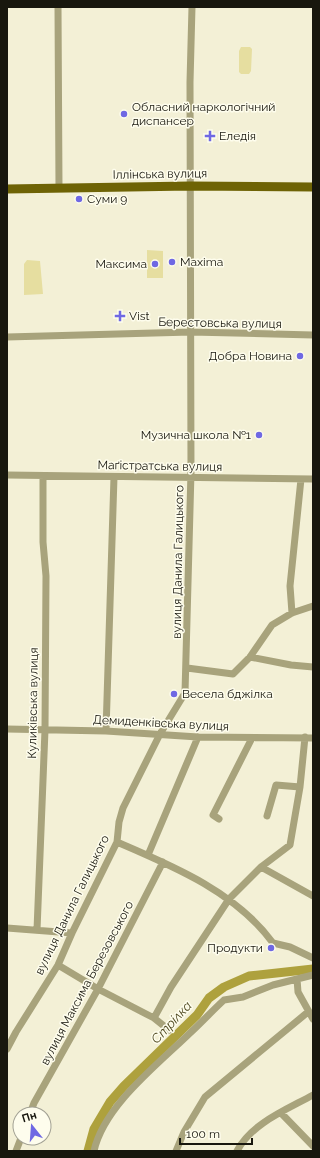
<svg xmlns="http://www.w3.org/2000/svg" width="320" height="1158" viewBox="0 0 320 1158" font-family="Raleway,sans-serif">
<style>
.green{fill:#e6dea0}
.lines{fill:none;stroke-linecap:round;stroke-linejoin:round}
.river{stroke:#aea13d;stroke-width:9}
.minor{stroke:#a8a37c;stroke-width:7}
.major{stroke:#6e6305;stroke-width:9}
.poi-dot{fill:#6f68e3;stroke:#fefded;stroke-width:1.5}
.labels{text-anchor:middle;stroke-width:3;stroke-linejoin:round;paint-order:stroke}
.poi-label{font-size:12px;fill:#18170e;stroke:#fefded;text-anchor:start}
.street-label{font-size:12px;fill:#18170e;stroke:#fefded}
.water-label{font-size:13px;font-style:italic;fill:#4c461d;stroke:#fefded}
</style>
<rect width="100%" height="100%" fill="#f3f0d6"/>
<path class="green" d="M241,47H250L252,49L251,71L249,74H241L239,72V51Z
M147,250L163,251V278H147Z
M27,260L40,261L43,294L24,295V264Z"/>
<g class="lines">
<path class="river" d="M88,1151L94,1129L110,1102L124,1086L197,1015L209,998L224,987L249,976L313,969"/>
<path class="minor" d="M58,7L59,188
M7,337L191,332L313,335
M7,475L313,479
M292,613L290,586L301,479
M250,657L291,665L313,667
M187,668L233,674L250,657L272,625L292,613L313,606
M7,729L106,731L198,737L313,738
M106,731L114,477
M267,816L276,785L300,787
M219,819L213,815L252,738
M117,842C173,866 236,892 273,943L290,947L313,958
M148,855L198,737
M261,867L313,896
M7,928L72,933
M37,930L45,730L46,576L43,542V476
M58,965L98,989L154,1018L169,1030
M297,979L298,992L313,1019
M154,1018L171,987L229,899L261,867L290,845L300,787L305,737
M7,1049L16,1032L58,965L72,933L117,842L119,822L123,808L160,734L185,693L191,472L190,82L192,7
M281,1113L313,1146
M30,1114L34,1103L98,989L163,862
M16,1151L21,1138
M94,1151C104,1106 157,1065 189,1034C201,1023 212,1011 224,1000L243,997L273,985L313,975
M176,1151L184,1132L205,1097L308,1012
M237,1151C252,1123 286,1110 313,1095"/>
<path class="major" d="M7,189L190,186L313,187"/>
</g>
<g class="poi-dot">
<circle cx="124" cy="114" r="4"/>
<path d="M208 130h4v4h4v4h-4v4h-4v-4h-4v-4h4z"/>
<circle cx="79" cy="199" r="4"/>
<circle cx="172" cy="262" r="4"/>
<circle cx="155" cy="264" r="4"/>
<path d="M118 310h4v4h4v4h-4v4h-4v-4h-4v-4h4z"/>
<circle cx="300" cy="356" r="4"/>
<circle cx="259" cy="435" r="4"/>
<circle cx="174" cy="694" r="4"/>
<circle cx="271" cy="948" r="4"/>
</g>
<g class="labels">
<g class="poi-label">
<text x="132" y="111">Обласний наркологічний<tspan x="132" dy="14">диспансер</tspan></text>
<text x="219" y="140">Еледія</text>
<text x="87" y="203">Суми 9</text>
<text x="180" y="266">Maxima</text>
<text x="147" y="268" text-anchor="end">Максима</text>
<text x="129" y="320">Vist</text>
<text x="292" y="360" text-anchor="end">Добра Новина</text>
<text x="251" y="439" text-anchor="end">Музична школа №1</text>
<text x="182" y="698">Весела бджілка</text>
<text x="263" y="952" text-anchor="end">Продукти</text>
</g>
<g class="street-label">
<text transform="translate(160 174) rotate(-1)" y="4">Іллінська вулиця</text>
<text transform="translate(220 323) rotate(1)" y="4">Берестовська вулиця</text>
<text transform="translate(160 466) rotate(1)" y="4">Маґістратська вулиця</text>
<text transform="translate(178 562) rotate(-89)" y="4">вулиця Данила Галицького</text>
<text transform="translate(33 703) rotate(-89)" y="4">Куликівська вулиця</text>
<text transform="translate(161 723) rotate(3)" y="4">Демиденківська вулиця</text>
<text transform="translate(72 905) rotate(-64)" y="4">вулиця Данила Галицького</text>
<text transform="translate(87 983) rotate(-62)" y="4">вулиця Максима Березовського</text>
</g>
<g class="water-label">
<text transform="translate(171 1022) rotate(-47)" y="5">Стрілка</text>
</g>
</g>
<rect width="320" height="1158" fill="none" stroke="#18170e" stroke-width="16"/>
<g transform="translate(32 1126) rotate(343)"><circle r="19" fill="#fefded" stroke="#a2a194"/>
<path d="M0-3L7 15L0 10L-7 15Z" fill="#6f68e3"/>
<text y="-6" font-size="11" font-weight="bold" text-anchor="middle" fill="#18170e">Пн</text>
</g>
<path d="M180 1138v6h72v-6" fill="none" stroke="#18170e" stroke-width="2"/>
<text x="186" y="1138" font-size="12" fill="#18170e" stroke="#fefded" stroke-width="3" paint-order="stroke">100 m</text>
</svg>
